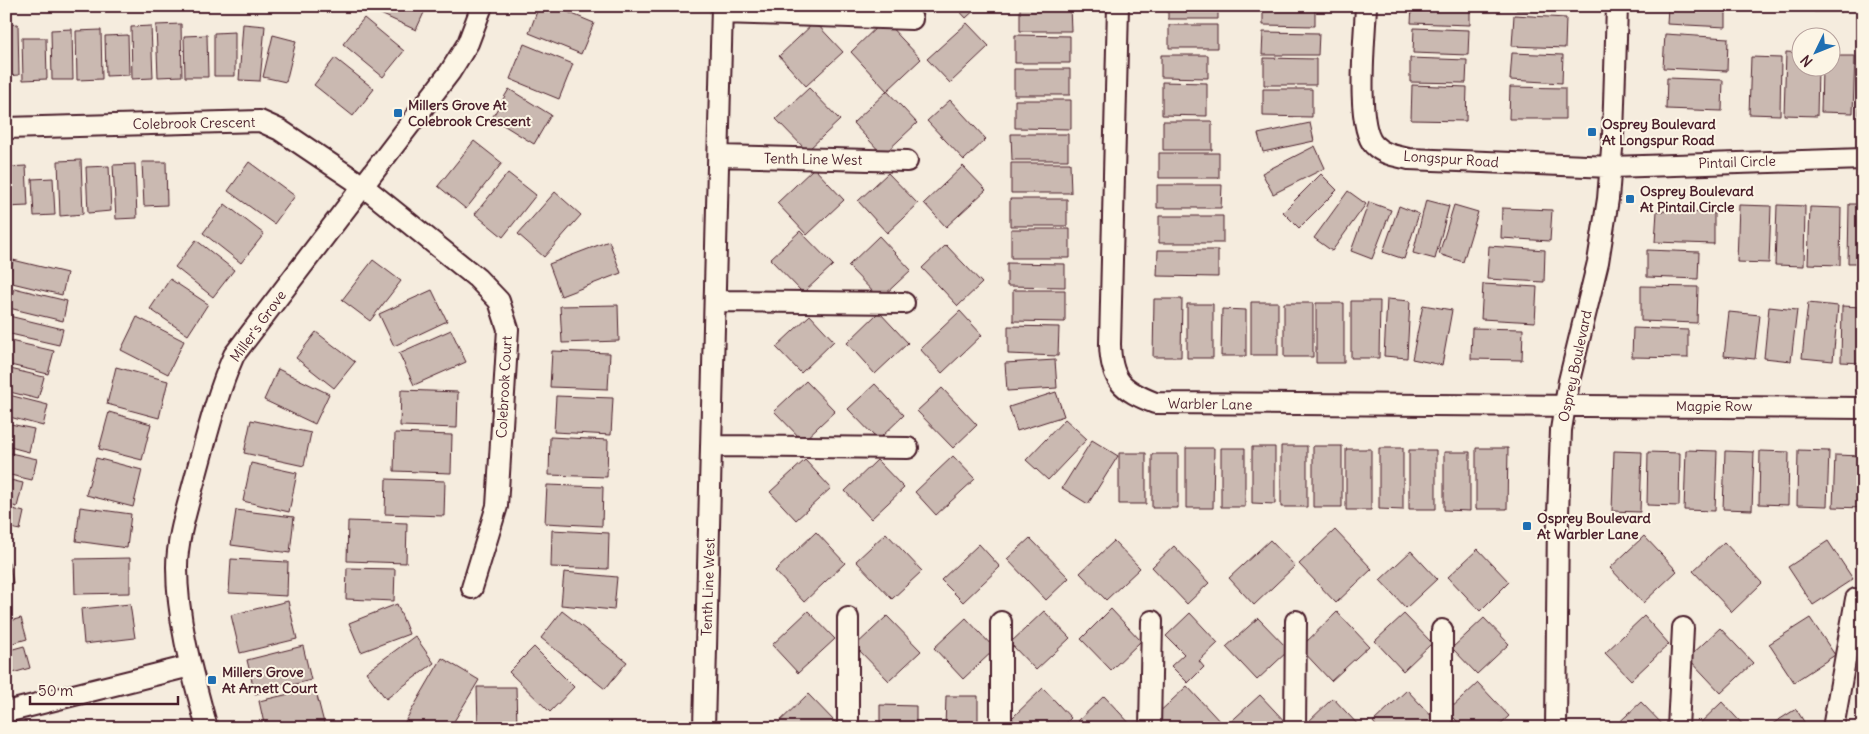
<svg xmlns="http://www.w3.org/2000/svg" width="1869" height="734" viewBox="0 0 1869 734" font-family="Delius,sans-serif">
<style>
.building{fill:#cab9b1;stroke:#4a1f2b}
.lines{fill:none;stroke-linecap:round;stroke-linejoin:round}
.minor-casing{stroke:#4a1f2b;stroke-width:24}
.minor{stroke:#fcf5e5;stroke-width:20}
.poi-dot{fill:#1f6fb2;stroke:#fcf5e5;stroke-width:2}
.labels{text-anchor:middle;stroke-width:4;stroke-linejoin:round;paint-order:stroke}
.poi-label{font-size:14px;font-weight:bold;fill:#4a1f2b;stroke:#fcf5e5;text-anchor:start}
.street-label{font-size:14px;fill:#4a1f2b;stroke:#fcf5e5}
</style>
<rect width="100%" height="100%" fill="#f5ecde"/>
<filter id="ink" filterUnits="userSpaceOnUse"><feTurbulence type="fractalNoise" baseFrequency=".02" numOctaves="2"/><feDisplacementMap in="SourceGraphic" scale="10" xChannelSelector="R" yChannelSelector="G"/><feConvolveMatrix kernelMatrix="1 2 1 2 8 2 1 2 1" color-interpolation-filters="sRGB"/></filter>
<g filter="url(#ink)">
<path class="building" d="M376,6H427L416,30L374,11Z
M539,6H553L594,23L581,54L529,33Z
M955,6H979L966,18Z
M1020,6H1070L1071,31H1020Z
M1168,6H1218V19H1168Z
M1263,6H1315V26L1263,25Z
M1412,6H1470V25L1411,23Z
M1517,6H1566V12L1516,10Z
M1668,6H1726V27L1667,24Z
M1782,6H1808V10L1782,9Z
M1814,6H1841V12H1814Z
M1847,6H1863V10H1847Z
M1514,15L1566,18L1565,48L1512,46Z
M364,18L404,51L383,77L343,44Z
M884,20L921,59L887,91L851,52Z
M815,22L843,52L806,86L779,56Z
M967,23L989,46L950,83L927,59Z
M18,24L19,75L6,76V25Z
M181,24L182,76L158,77L156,25Z
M243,24L265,26L260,81L239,80Z
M1169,25H1217V48H1169Z
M151,26L153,78L132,79L131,27Z
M1414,28L1469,30L1468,55L1413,53Z
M72,29L73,80H52L51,30Z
M101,30L102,79L77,80L76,31Z
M235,32V76H214V33Z
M1263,32L1319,33L1318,55H1262Z
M1665,34L1728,38L1727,71L1663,68Z
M128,35L129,75L106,76L105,36Z
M207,35L208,77H185L184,36Z
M273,35L296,41L286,82L263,77Z
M1015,35L1070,36V63H1015Z
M22,38H46L47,79L23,80Z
M524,44L573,64L559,99L510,79Z
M1786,52L1802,53V68H1818L1817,116L1784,115Z
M1860,52H1863V115H1859Z
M1512,53L1563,55L1562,83L1510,80Z
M1161,55H1208V78L1161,77Z
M1832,56H1855L1853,113L1821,112L1822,68H1832Z
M1751,57L1781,58L1780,115L1749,114Z
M335,58L374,89L353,116L314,85Z
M1264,58L1316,59V85H1264Z
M1410,58L1467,60L1466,83L1410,82Z
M1014,69H1070V95H1014Z
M1667,78L1723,80L1722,111L1666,109Z
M1162,82L1207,83V116L1162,115Z
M1412,85L1467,87L1466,121L1411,120Z
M1510,87L1565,88V119H1509Z
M809,88L840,120L807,151L776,119Z
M509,89L551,115L534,144L492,118Z
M1263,89H1312V117L1263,116Z
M887,91L917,123L883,155L853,123Z
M950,100L986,139L964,160L927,121Z
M1015,100H1071V129L1015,128Z
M1163,121H1212V150H1163Z
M1310,123L1314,141L1263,152L1258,134Z
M1011,134H1068V160H1012Z
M474,141L502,163L466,209L438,186Z
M1315,146L1325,168L1273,194L1262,173Z
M1159,153H1219V178H1159Z
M81,160L83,214L60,216L58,161Z
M142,162H166L167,205L144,206Z
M249,162L295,196L274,224L228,191Z
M1011,163H1070L1071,193H1011Z
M135,164L137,218L116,219L113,165Z
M26,166L28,206L6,207V167Z
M109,166L111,211L88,213L86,167Z
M963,166L986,190L946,227L924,203Z
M814,168L844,200L807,235L777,203Z
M508,173L536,195L503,237L475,214Z
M888,173L918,204L887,233L858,201Z
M1321,174L1337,190L1299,228L1283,212Z
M53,178L55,215L34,216L32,179Z
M1157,185H1222L1221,208H1157Z
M1348,191L1366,204L1332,251L1314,238Z
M555,192L581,215L544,257L518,234Z
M1010,199H1067V226H1010Z
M1426,200L1449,206L1435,259L1413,253Z
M1369,202L1391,210L1372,259L1351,251Z
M225,204L264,234L241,263L203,233Z
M1849,204H1863V263H1848Z
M1454,205L1478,212L1463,262L1439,254Z
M1739,205L1771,206L1769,263L1737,262Z
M1777,205L1805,206L1804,266L1775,265Z
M1399,206L1419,214L1404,259L1383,252Z
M1810,207L1841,208L1840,265L1808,264Z
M1502,208L1552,210L1550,241L1501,238Z
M1657,211L1714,213V244L1655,242Z
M1159,216H1223V243H1159Z
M1011,229H1070V258H1011Z
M800,231L833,265L803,293L770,259Z
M879,236L911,270L880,299L848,266Z
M196,240L234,270L213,297L175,267Z
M609,241L621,273L561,296L549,264Z
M946,245L982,283L958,306L922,268Z
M1489,246L1545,250L1544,282L1487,279Z
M1158,250H1218V277L1157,276Z
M1647,250L1699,252L1698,279L1647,277Z
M13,260L67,273L62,295L8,282Z
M373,260L401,281L370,321L342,300Z
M1007,263L1065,264V287L1007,286Z
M170,279L208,304L188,335L150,309Z
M1483,284L1537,287L1535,322L1481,319Z
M1641,286L1698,287L1697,323L1641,321Z
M14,288L67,301L63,321L9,308Z
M432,290L447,321L394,346L379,314Z
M1013,290H1065V322L1013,321Z
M1154,299H1182L1181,357H1153Z
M1387,299L1410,301L1407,358L1384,356Z
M1351,301H1380L1379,358H1351Z
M1251,302H1278V355H1251Z
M1284,303H1313V357H1284Z
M1316,303H1344V363H1316Z
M1808,303L1838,306L1833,361L1802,358Z
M1187,304H1213V358H1187Z
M618,305L619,341L562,343L560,306Z
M1423,305L1452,310L1442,365L1412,359Z
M1842,306L1863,307V363L1841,362Z
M1769,307L1797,310L1791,361L1764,358Z
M1222,309L1246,310V356H1221Z
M960,311L982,335L942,373L920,349Z
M879,312L908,343L875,374L847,343Z
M1729,312L1760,315L1755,359L1724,356Z
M810,315L834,341L801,373L776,347Z
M9,316L63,329L59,345L6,333Z
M137,317L184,341L168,374L121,350Z
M1008,326L1059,327L1058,356L1008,354Z
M1472,328L1523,329L1522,360L1471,359Z
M1633,328L1688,330V358L1632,357Z
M451,330L466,362L414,385L399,353Z
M316,332L355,362L334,388L296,358Z
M6,340L54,351L48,374L6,364Z
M552,351L610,353L608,389L550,387Z
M1055,360L1057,388L1007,391L1005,363Z
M116,367L168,381L159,418L107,404Z
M6,368L44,377L38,399L6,391Z
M278,369L329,394L315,424L264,400Z
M806,381L835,411L803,441L774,411Z
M875,384L904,415L878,440L848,409Z
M942,388L977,425L953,448L917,411Z
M401,390L458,392L457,428L400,426Z
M1056,392L1064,416L1017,431L1009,407Z
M9,395L48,405L43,426L6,416Z
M556,396L613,398L611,435L554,432Z
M109,412L151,424L142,460L99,449Z
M1065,419L1087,439L1048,480L1026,460Z
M251,420L311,433L304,466L244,453Z
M6,423L34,429L29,452L6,446Z
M395,433L452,435L451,473L394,471Z
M550,437L608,440L607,477L549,475Z
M1092,440L1118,456L1088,504L1062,488Z
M1281,446H1307V507H1281Z
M1313,446H1342V507H1313Z
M1252,447H1275V504L1252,503Z
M1186,448H1214L1213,508H1186Z
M1221,448H1245V507H1221Z
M1379,448H1403V510L1379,509Z
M1476,448H1508L1507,509H1476Z
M1346,449H1371V510H1346Z
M1409,450H1436V509H1409Z
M1686,450L1717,451L1715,511L1684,510Z
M1798,450L1829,451L1827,506L1797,505Z
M1614,451L1642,452L1640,512L1612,511Z
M1725,451L1754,452L1752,510L1723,509Z
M1760,451L1789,452L1788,505L1759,504Z
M6,452L37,459L32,480L6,474Z
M1444,452H1470V511L1444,510Z
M1648,452L1680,453L1679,506L1647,505Z
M1119,453H1146V504H1119Z
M1152,454H1178V508H1152Z
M1835,455L1863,456V508L1833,507Z
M953,456L975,479L936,515L915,492Z
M96,458L142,470L133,507L86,495Z
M805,460L831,488L796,520L770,492Z
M877,460L904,488L871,519L845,491Z
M251,463L297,473L289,512L243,501Z
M6,479L23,483L17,507L6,504Z
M386,479L445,481L444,516L385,514Z
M547,485L603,487L602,526L545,523Z
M6,507L24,512L20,530L6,527Z
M80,507L131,514L127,548L76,541Z
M236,510L294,517L290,553L231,545Z
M348,521L407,523L406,563L347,561Z
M552,530L609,533L608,569L551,567Z
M1335,530L1372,569L1336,603L1299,564Z
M816,532L845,563L804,602L775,571Z
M886,533L922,571L892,599L856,561Z
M6,535L11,536L6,554Z
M1644,536L1677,571L1643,603L1610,568Z
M1030,538L1069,578L1046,600L1007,559Z
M1270,540L1295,566L1254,605L1229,578Z
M1114,541L1140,568L1106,600L1080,573Z
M1828,541L1853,579L1813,605L1788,567Z
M1724,542L1762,583L1732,612L1693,571Z
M979,544L1000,567L963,602L941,580Z
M1174,546L1209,583L1187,604L1152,567Z
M1478,549L1509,582L1480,611L1448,577Z
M1411,551L1437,579L1406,608L1380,580Z
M130,558V593L75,594L74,559Z
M231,559L288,562L287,596L229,593Z
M9,562L13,583L6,584V563Z
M347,568L395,569L394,601L346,599Z
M564,572L617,577L614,610L561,605Z
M288,601L297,639L240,653L231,615Z
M130,604L135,638L84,644L81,609Z
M397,604L409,634L361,652L349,623Z
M1111,609L1141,641L1111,670L1081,639Z
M562,611L627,662L605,689L541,638Z
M808,611L835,639L798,673L772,645Z
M1044,611L1070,638L1036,670L1010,643Z
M1337,612L1369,646L1331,681L1300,648Z
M1190,613L1218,643L1199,661L1204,667L1188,683L1171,666L1184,654L1166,636Z
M1404,614L1432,643L1403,671L1375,641Z
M887,616L921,651L889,681L855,646Z
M1644,616L1669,644L1631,680L1605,653Z
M21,618L27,639L6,645V622Z
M966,618L995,649L963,679L934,648Z
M1258,618L1289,650L1257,680L1226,647Z
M1484,618L1509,644L1477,674L1452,648Z
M1810,618L1835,655L1794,682L1769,644Z
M1720,628L1753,663L1721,693L1688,658Z
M415,636L434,663L386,699L366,672Z
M24,646L30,668L6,675V651Z
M303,646L311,680L255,694L247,660Z
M534,647L574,687L550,712L509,672Z
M442,658L479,680L450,728H407L403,725Z
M1478,683L1509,716L1496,728H1463L1448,711Z
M1187,686L1223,725L1220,728H1162L1153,718Z
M477,687H516L517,728H478Z
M315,688L324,723L306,728H265L259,701Z
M1043,688L1071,718L1061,728H1021L1012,718Z
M1407,690L1437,722L1431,728H1378L1373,722Z
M808,694L838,725L835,728H773Z
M1260,695L1289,726L1287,728H1224Z
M946,696H978V728H945Z
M1104,696L1134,728H1085L1078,721Z
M1333,698L1361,728H1309L1306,724Z
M1641,702L1665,727L1613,728Z
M1722,702L1746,728H1695Z
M880,705L916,706V728H880Z
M1796,709L1808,728H1766Z
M156,722L157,728H133Z"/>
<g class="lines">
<g class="minor-casing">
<path id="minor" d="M1118,6L1110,344C1111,381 1122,390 1155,403L1863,408
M1366,6C1365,36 1355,125 1374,145C1384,155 1397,156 1409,159L1611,167L1863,159
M722,13L912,19
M6,128L260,121L280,130L363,186L477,278L499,301L508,329L497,506L472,588
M719,156L907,161
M715,301L904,303
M711,446L908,448
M6,712L190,666
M207,728C193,676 177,622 177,567C177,539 187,509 194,482C206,439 216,396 234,355L450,72L468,43L482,6
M704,728L722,6
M848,728V618
M1001,728V622
M1150,728L1152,621
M1295,728L1296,621
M1442,728V630
M1556,728L1558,514L1561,430L1569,381L1598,262L1608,199L1613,136L1617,6
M1678,728L1683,628
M1833,728L1856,599"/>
</g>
<use href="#minor" class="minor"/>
</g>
</g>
<g class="poi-dot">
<rect x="393" y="108" width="10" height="10" rx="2.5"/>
<rect x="1587" y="127" width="10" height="10" rx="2.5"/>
<rect x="1625" y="194" width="10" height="10" rx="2.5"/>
<rect x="1522" y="521" width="10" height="10" rx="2.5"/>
<rect x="207" y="675" width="10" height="10" rx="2.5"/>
</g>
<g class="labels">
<g class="poi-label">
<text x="408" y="110">Millers Grove At<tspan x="408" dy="16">Colebrook Crescent</tspan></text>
<text x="1602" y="129">Osprey Boulevard<tspan x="1602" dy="16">At Longspur Road</tspan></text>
<text x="1640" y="196">Osprey Boulevard<tspan x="1640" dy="16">At Pintail Circle</tspan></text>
<text x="1537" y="523">Osprey Boulevard<tspan x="1537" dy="16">At Warbler Lane</tspan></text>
<text x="222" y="677">Millers Grove<tspan x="222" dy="16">At Arnett Court</tspan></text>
</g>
<g class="street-label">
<text transform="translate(194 123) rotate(-1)" y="5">Colebrook Crescent</text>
<text transform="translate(813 159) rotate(1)" y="5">Tenth Line West</text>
<text transform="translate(1451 159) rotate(4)" y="5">Longspur Road</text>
<text transform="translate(1737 162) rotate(-2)" y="5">Pintail Circle</text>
<text transform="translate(258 326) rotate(-54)" y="5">Miller's Grove</text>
<text transform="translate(1575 366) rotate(-78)" y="5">Osprey Boulevard</text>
<text transform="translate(504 387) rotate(-87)" y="5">Colebrook Court</text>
<text transform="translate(1210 404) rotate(1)" y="5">Warbler Lane</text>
<text x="1714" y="411">Magpie Row</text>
<text transform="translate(708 587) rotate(-88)" y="5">Tenth Line West</text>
</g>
</g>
<rect width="1869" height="734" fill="none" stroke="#fcf5e5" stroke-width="25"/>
<rect x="12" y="12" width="1844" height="709" fill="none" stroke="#4a1f2b" stroke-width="2" filter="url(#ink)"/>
<g transform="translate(1816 52) rotate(227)"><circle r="24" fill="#fcf5e5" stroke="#b59f9b"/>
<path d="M0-4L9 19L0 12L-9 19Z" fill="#1f6fb2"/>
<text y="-8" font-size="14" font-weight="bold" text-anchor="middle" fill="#4a1f2b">N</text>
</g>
<path d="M30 696v8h148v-8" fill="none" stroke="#4a1f2b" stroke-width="2.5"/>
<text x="38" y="696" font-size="15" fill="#4a1f2b" stroke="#fcf5e5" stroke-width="4" paint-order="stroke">50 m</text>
</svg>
